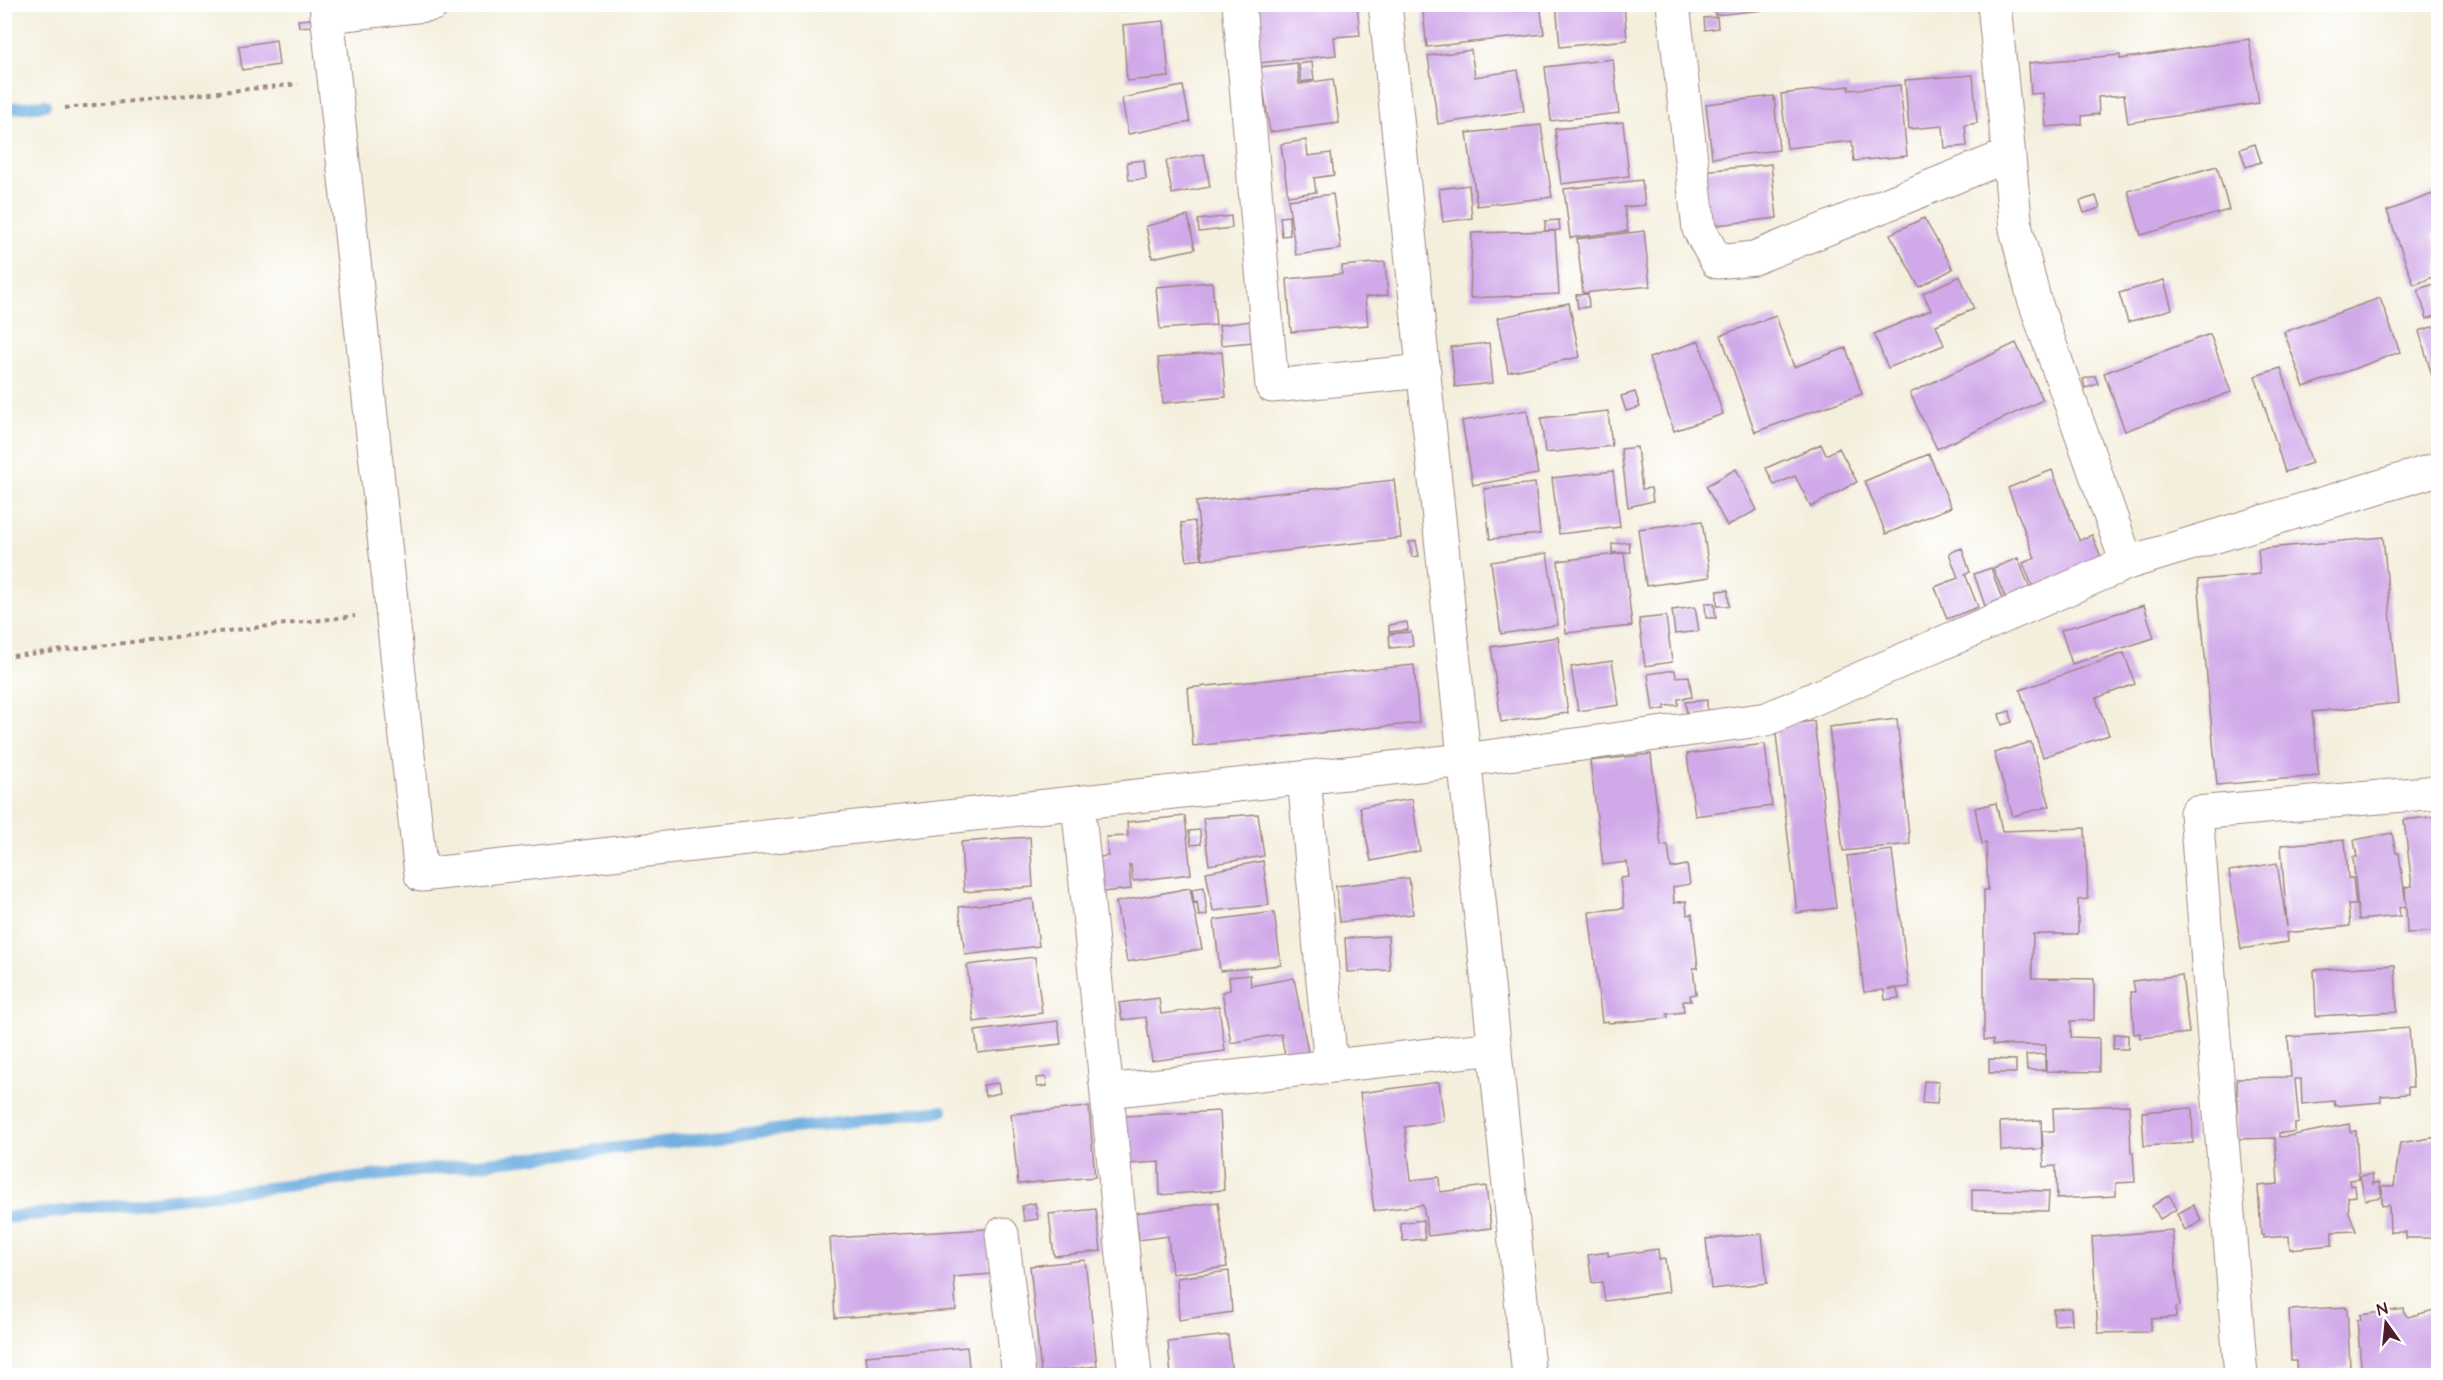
<svg xmlns="http://www.w3.org/2000/svg" width="2443" height="1380" viewBox="0 0 2443 1380" font-family="'Architects Daughter',sans-serif">
<style>
.lines{fill:none;stroke-linecap:round;stroke-linejoin:round}
.stream{stroke:#6baade;stroke-width:12}
.building{fill:#d0a9e9}
.minor-casing{stroke:#9f8784;stroke-width:35}
.tertiary-casing{stroke:#9f8784;stroke-width:35}
.path{stroke:#9f8784;stroke-width:4;stroke-dasharray:4.5 4.5;stroke-linecap:butt}
.minor{stroke:#fff;stroke-width:33}
.tertiary{stroke:#fff;stroke-width:33}
</style>
<rect width="100%" height="100%" fill="#fff"/>
<filter id="ink" filterUnits="userSpaceOnUse"><feTurbulence type="fractalNoise" baseFrequency=".0167" numOctaves="2"/><feDisplacementMap in="SourceGraphic" scale="12" xChannelSelector="R" yChannelSelector="G"/><feConvolveMatrix kernelMatrix="1 2 1 2 8 2 1 2 1" color-interpolation-filters="sRGB"/></filter>
<filter id="wash" filterUnits="userSpaceOnUse"><feTurbulence type="fractalNoise" baseFrequency=".008" numOctaves="4" result="noise"/><feDisplacementMap in="SourceGraphic" scale="24" xChannelSelector="R" yChannelSelector="G"/><feGaussianBlur stdDeviation="1.35" result="paint"/><feColorMatrix in="noise" values="0 0 0 0 0 0 0 0 0 0 0 0 0 0 0 0 0 1.4 0 .05"/><feComposite in="paint" operator="in"/></filter>
<g filter="url(#wash)">
<rect width="100%" height="100%" fill="#f4efdd"/>
<g class="lines">
<path class="stream" d="M4,109L45,105
M4,1218L942,1111"/>
</g>
<g id="blocks">
<path class="building" d="M1121,4H1156V6L1122,11Z
M1357,4L1360,35L1334,37L1336,55L1259,63L1253,5Z
M1422,4H1540L1544,34L1427,47Z
M1556,4H1624L1627,40L1560,47Z
M1714,4H1783V8L1715,15Z
M1717,17L1718,28L1705,30L1704,18Z
M311,19L312,26L299,27L298,20Z
M1164,21L1169,77L1127,81L1123,25Z
M2249,39L2259,103L2128,123L2124,95L2098,97L2099,114L2082,116V124L2046,127L2043,93L2031,94L2029,63L2120,55V59Z
M276,40L279,65L242,70L239,46Z
M1471,50L1475,77L1518,70L1524,111L1438,124L1428,56Z
M1613,59L1619,113L1551,121L1545,67Z
M1312,62L1314,80L1301,82L1299,64Z
M1297,63L1299,84L1333,79L1339,123L1270,132L1260,67Z
M1973,75L1977,123L1965,125L1967,146L1945,148L1943,126L1909,129L1905,80Z
M1900,85L1907,156L1854,161L1852,141L1787,148L1781,94L1849,86V90Z
M1183,86L1190,122L1128,134L1122,98Z
M1774,96L1779,150L1712,158L1706,104Z
M1623,122L1629,176L1561,184L1555,129Z
M1541,125L1552,197L1477,206L1467,133Z
M1306,140L1308,156L1331,153L1334,175L1314,178L1316,192L1288,196L1281,144Z
M2255,144L2261,162L2246,167L2240,149Z
M1204,154L1210,187L1172,194L1166,161Z
M1144,160L1146,179L1129,180L1127,162Z
M1771,164L1777,218L1709,226L1703,171Z
M2217,166L2229,210L2141,235L2128,191Z
M1642,180L1645,205L1624,207L1628,231L1570,238L1564,189Z
M1469,185L1472,218L1443,222L1439,189Z
M2438,192V231L2432,234L2438,251V275L2414,285L2387,211Z
M1333,194L1341,249L1296,255L1288,200Z
M2096,196L2100,208L2084,213L2080,201Z
M1188,216L1195,249L1152,258L1146,226Z
M1231,216L1232,228L1199,232L1198,220Z
M1289,216L1290,235L1282,236L1280,217Z
M1924,218L1953,269L1919,287L1890,234Z
M1559,220L1560,230L1545,231V221Z
M1555,231L1559,294L1470,298L1472,233Z
M1644,231L1650,286L1583,293L1577,239Z
M1385,262L1388,295L1365,297L1368,325L1291,332L1287,279L1342,274V266Z
M1960,276L1974,309L1936,325L1944,345L1888,368L1874,334L1931,310L1923,293Z
M2164,280L2172,309L2128,322L2119,293Z
M1212,282L1216,325L1160,329L1156,287Z
M2438,283V315L2427,319L2418,289Z
M1588,294L1589,307L1578,308L1576,295Z
M2380,298L2400,352L2304,387L2284,332Z
M1569,303L1580,357L1508,372L1497,318Z
M1776,316L1794,367L1846,348L1862,394L1755,432L1721,335Z
M1251,321L1253,342L1221,345L1219,325Z
M2438,325V374L2432,376L2419,331Z
M2210,334L2231,392L2125,431L2104,373Z
M1699,341L1723,414L1674,431L1649,358Z
M1489,343L1493,383L1455,387L1451,347Z
M2016,343L2043,400L1937,449L1910,393Z
M1222,352L1226,397L1163,403L1158,358Z
M2281,368L2312,463L2285,472L2255,376Z
M2095,376L2098,384L2085,388L2083,379Z
M1635,392L1640,407L1626,411L1621,396Z
M1527,410L1538,474L1473,485L1462,421Z
M1608,411L1612,446L1545,453L1541,418Z
M1821,444L1826,455L1839,448L1857,482L1811,507L1795,476L1774,485L1766,468Z
M1637,447L1642,489L1651,488L1653,501L1628,507L1621,449Z
M1929,454L1951,507L1886,534L1865,481Z
M1736,469L1757,510L1727,526L1706,486Z
M2052,470L2079,540L2092,535L2105,567L2035,593L2023,563L2035,558L2008,488Z
M1613,471L1620,527L1559,534L1552,478Z
M1394,480L1401,538L1203,560L1196,502Z
M1535,483L1540,534L1490,539L1484,489Z
M1194,521L1202,559L1187,561L1181,523Z
M1702,521L1710,577L1646,586L1638,529Z
M2383,537L2399,703L2312,712L2319,776L2217,785L2198,580L2260,574L2258,549Z
M1416,541L1419,556L1412,557L1409,542Z
M1629,542L1630,552L1612,553V544Z
M1962,548L1970,572L1965,574L1978,607L1947,619L1935,587L1958,578L1949,553Z
M1547,553L1558,625L1501,634L1491,562Z
M1624,553L1632,626L1566,633L1558,561Z
M2018,558L2031,591L2006,600L1993,568Z
M1991,568L2002,599L1985,606L1974,574Z
M1728,590L1729,606H1717V591Z
M1705,603H1714L1716,618H1706Z
M2144,605L2154,638L2072,664L2061,630Z
M1695,607L1699,631L1675,634L1672,610Z
M1666,616L1672,662L1645,666L1639,619Z
M1407,622L1408,630L1389,632V625Z
M1411,632L1413,646L1390,648L1389,634Z
M1558,637L1568,713L1501,722L1491,647Z
M2124,653L2135,684L2096,698L2109,735L2043,757L2020,690Z
M1612,661L1619,705L1578,711L1571,667Z
M1414,665L1419,723L1193,746L1188,688Z
M1675,670L1676,677L1689,676L1692,697L1678,699V705L1665,706V709L1653,711L1648,674Z
M1707,700V712L1687,714L1685,702Z
M2010,711L2012,722L2002,725L1999,714Z
M1897,719L1910,844L1843,851L1829,727Z
M1814,721L1836,908L1797,913L1775,726Z
M2031,742L2050,806L2013,816L1994,753Z
M1765,744L1772,806L1695,816L1687,754Z
M1651,754L1661,846L1668,845L1671,868L1687,865L1690,884L1673,887L1674,903L1686,901L1687,915L1692,914L1698,968H1693L1696,994L1690,995L1691,1001H1683L1684,1012L1667,1014L1668,1018L1609,1023L1608,1021L1602,1022L1589,912L1624,908L1620,878L1629,877L1627,862L1603,865L1590,761Z
M1412,799L1420,851L1371,861L1360,807Z
M1996,803L2002,831L2085,828L2088,899L2078,900V934H2033L2032,978L2094,979V1020L2071,1021V1037L2099,1038V1072L2046,1071V1045H1993V1040H1984V890H1988L1986,843L1982,844L1975,808Z
M1258,814L1264,856L1209,865L1203,818Z
M1185,816L1191,874L1133,881L1131,865H1129L1131,889L1103,892L1100,857L1108,856L1106,837L1128,836L1127,822Z
M2438,816V923L2435,924V932L2407,933L2406,906L2399,908L2400,916L2359,920L2353,857H2357L2354,840L2392,833L2396,853H2399L2406,904L2405,887L2412,886L2404,820Z
M1200,830L1201,844L1191,845L1189,831Z
M1030,837L1033,887L964,892L961,842Z
M2345,840L2348,878H2353L2356,905H2348L2350,926L2287,933L2288,942L2241,949L2229,871L2277,863L2287,927L2281,845Z
M1892,850L1909,987L1887,989H1897L1899,998L1885,1000L1884,990L1864,992L1847,856Z
M1263,861L1269,905L1213,911L1206,872Z
M1409,878L1413,914L1340,922L1336,886Z
M1204,887L1207,915L1199,916L1197,902L1194,903L1192,889Z
M1190,888L1202,949L1127,962L1116,902Z
M1033,899L1039,946L965,955L959,907Z
M1274,912L1281,965L1220,971L1214,920Z
M1388,936L1390,970L1347,972L1345,938Z
M1035,957L1042,1013L974,1022L967,965Z
M2395,965L2397,1012L2316,1016L2314,970Z
M1250,975L1251,986L1294,978L1308,1052L1285,1056L1281,1034L1231,1043L1222,992L1230,990L1229,977Z
M2182,975L2189,1033L2140,1038V1033L2134,1034L2131,992H2135L2133,981Z
M1159,998L1161,1014L1219,1006L1225,1051L1152,1061L1146,1017L1122,1020L1119,1003Z
M1058,1021L1061,1044L978,1053L975,1031Z
M2409,1028L2413,1087H2408V1094L2381,1096V1102L2335,1106L2334,1101L2302,1104L2301,1079H2295L2299,1123L2295,1124V1132L2279,1133V1137L2289,1136L2349,1124L2350,1132L2356,1131L2359,1179L2349,1180L2350,1186L2355,1185L2356,1196L2348,1197L2349,1212L2356,1231L2332,1232V1245L2290,1249L2289,1236L2264,1238V1235H2261L2258,1186L2278,1184L2275,1138L2237,1139V1078L2291,1077L2288,1037Z
M2114,1034L2128,1035V1049H2113Z
M2045,1054V1070H2027L2026,1055Z
M1989,1059L2016,1060V1073H1989Z
M1046,1077L1047,1086L1037,1087L1036,1078Z
M1924,1081L1939,1082L1937,1104L1922,1103Z
M1439,1082L1444,1121L1405,1127L1411,1180L1439,1177L1440,1192L1486,1186L1491,1228L1428,1236L1423,1205L1374,1211L1360,1093Z
M998,1083L1000,1093L985,1096L983,1085Z
M2129,1105L2131,1153H2133L2135,1182L2116,1183V1196L2057,1199L2056,1166L2044,1167L2042,1131H2054L2053,1108Z
M1089,1107L1095,1177L1018,1184L1011,1114Z
M2192,1108L2193,1143L2144,1146L2142,1112Z
M1220,1111L1224,1190L1160,1195L1159,1162L1126,1164L1124,1116Z
M2041,1120L2042,1149L2001,1151L2000,1122Z
M2438,1137V1238H2406V1232H2390L2389,1205L2382,1206V1186H2394L2400,1143Z
M2372,1174L2373,1184L2379,1182L2382,1197L2365,1200L2360,1176Z
M1972,1189L2049,1191L2048,1211L1972,1210Z
M2169,1195L2177,1209L2160,1219L2152,1206Z
M1218,1202L1227,1267L1172,1274L1168,1236L1139,1240L1135,1213Z
M1035,1203L1038,1219L1024,1221L1022,1206Z
M2193,1205L2202,1221L2185,1230L2177,1214Z
M1096,1209L1101,1251L1054,1256L1049,1214Z
M1423,1220L1425,1239L1403,1241L1400,1223Z
M988,1229L991,1274L954,1277L956,1310L835,1318L830,1238Z
M2172,1230L2180,1306L2176,1307V1317L2151,1319L2150,1330L2147,1332L2098,1333L2092,1237Z
M1762,1234L1767,1283L1711,1289L1706,1239Z
M1658,1249L1659,1260L1665,1259L1669,1292L1605,1301L1602,1282L1592,1283L1588,1255L1608,1252V1256Z
M1085,1260L1097,1366L1041,1373L1030,1266Z
M1229,1271L1232,1312L1179,1320L1177,1278Z
M2347,1307L2350,1367L2309,1373V1376H2297L2296,1361H2291L2289,1310Z
M2071,1308L2072,1324L2054,1325L2053,1309Z
M2404,1309L2405,1314L2408,1317L2438,1309V1376H2362L2357,1320H2361L2360,1315Z
M1228,1335L1232,1376H1171L1168,1342Z
M967,1347L970,1376H868L866,1356Z"/>
</g>
</g>
<g filter="url(#ink)">
<use href="#blocks" fill-opacity="0" stroke="#9f8784" stroke-width="1.5"/>
<g class="lines">
<g class="minor-casing">
<path id="minor" d="M326,4L421,875L1464,760
M1239,4L1272,386L1424,371
M1385,4L1529,1376
M1673,4L1699,229L1717,262L1754,258L2009,155
M1994,4L2016,229L2034,299L2127,563
M327,16L433,4
M1304,778L1331,1066
M1078,803L1135,1376
M1107,1091L1495,1048
M1002,1234L1019,1376
M2241,1376L2196,813L2438,792"/>
</g>
<g class="tertiary-casing">
<path id="tertiary" d="M1464,760L1767,719L2127,563L2438,469"/>
</g>
<path class="path" d="M65,108L298,84
M4,657L355,616"/>
<use href="#minor" class="minor"/>
<use href="#tertiary" class="tertiary"/>
</g>
</g>
<rect width="2443" height="1380" fill="none" stroke="#fff" stroke-width="24"/>
<g transform="translate(2386 1323) rotate(345)" stroke="#ffffff" stroke-width="4.5" paint-order="stroke">
<path d="M0-4.5L10 22L0 15L-10 22Z" fill="#4a1f2b"/>
<text y="-9" font-size="16" font-weight="bold" text-anchor="middle" fill="#4a1f2b">N</text>
</g>
</svg>
